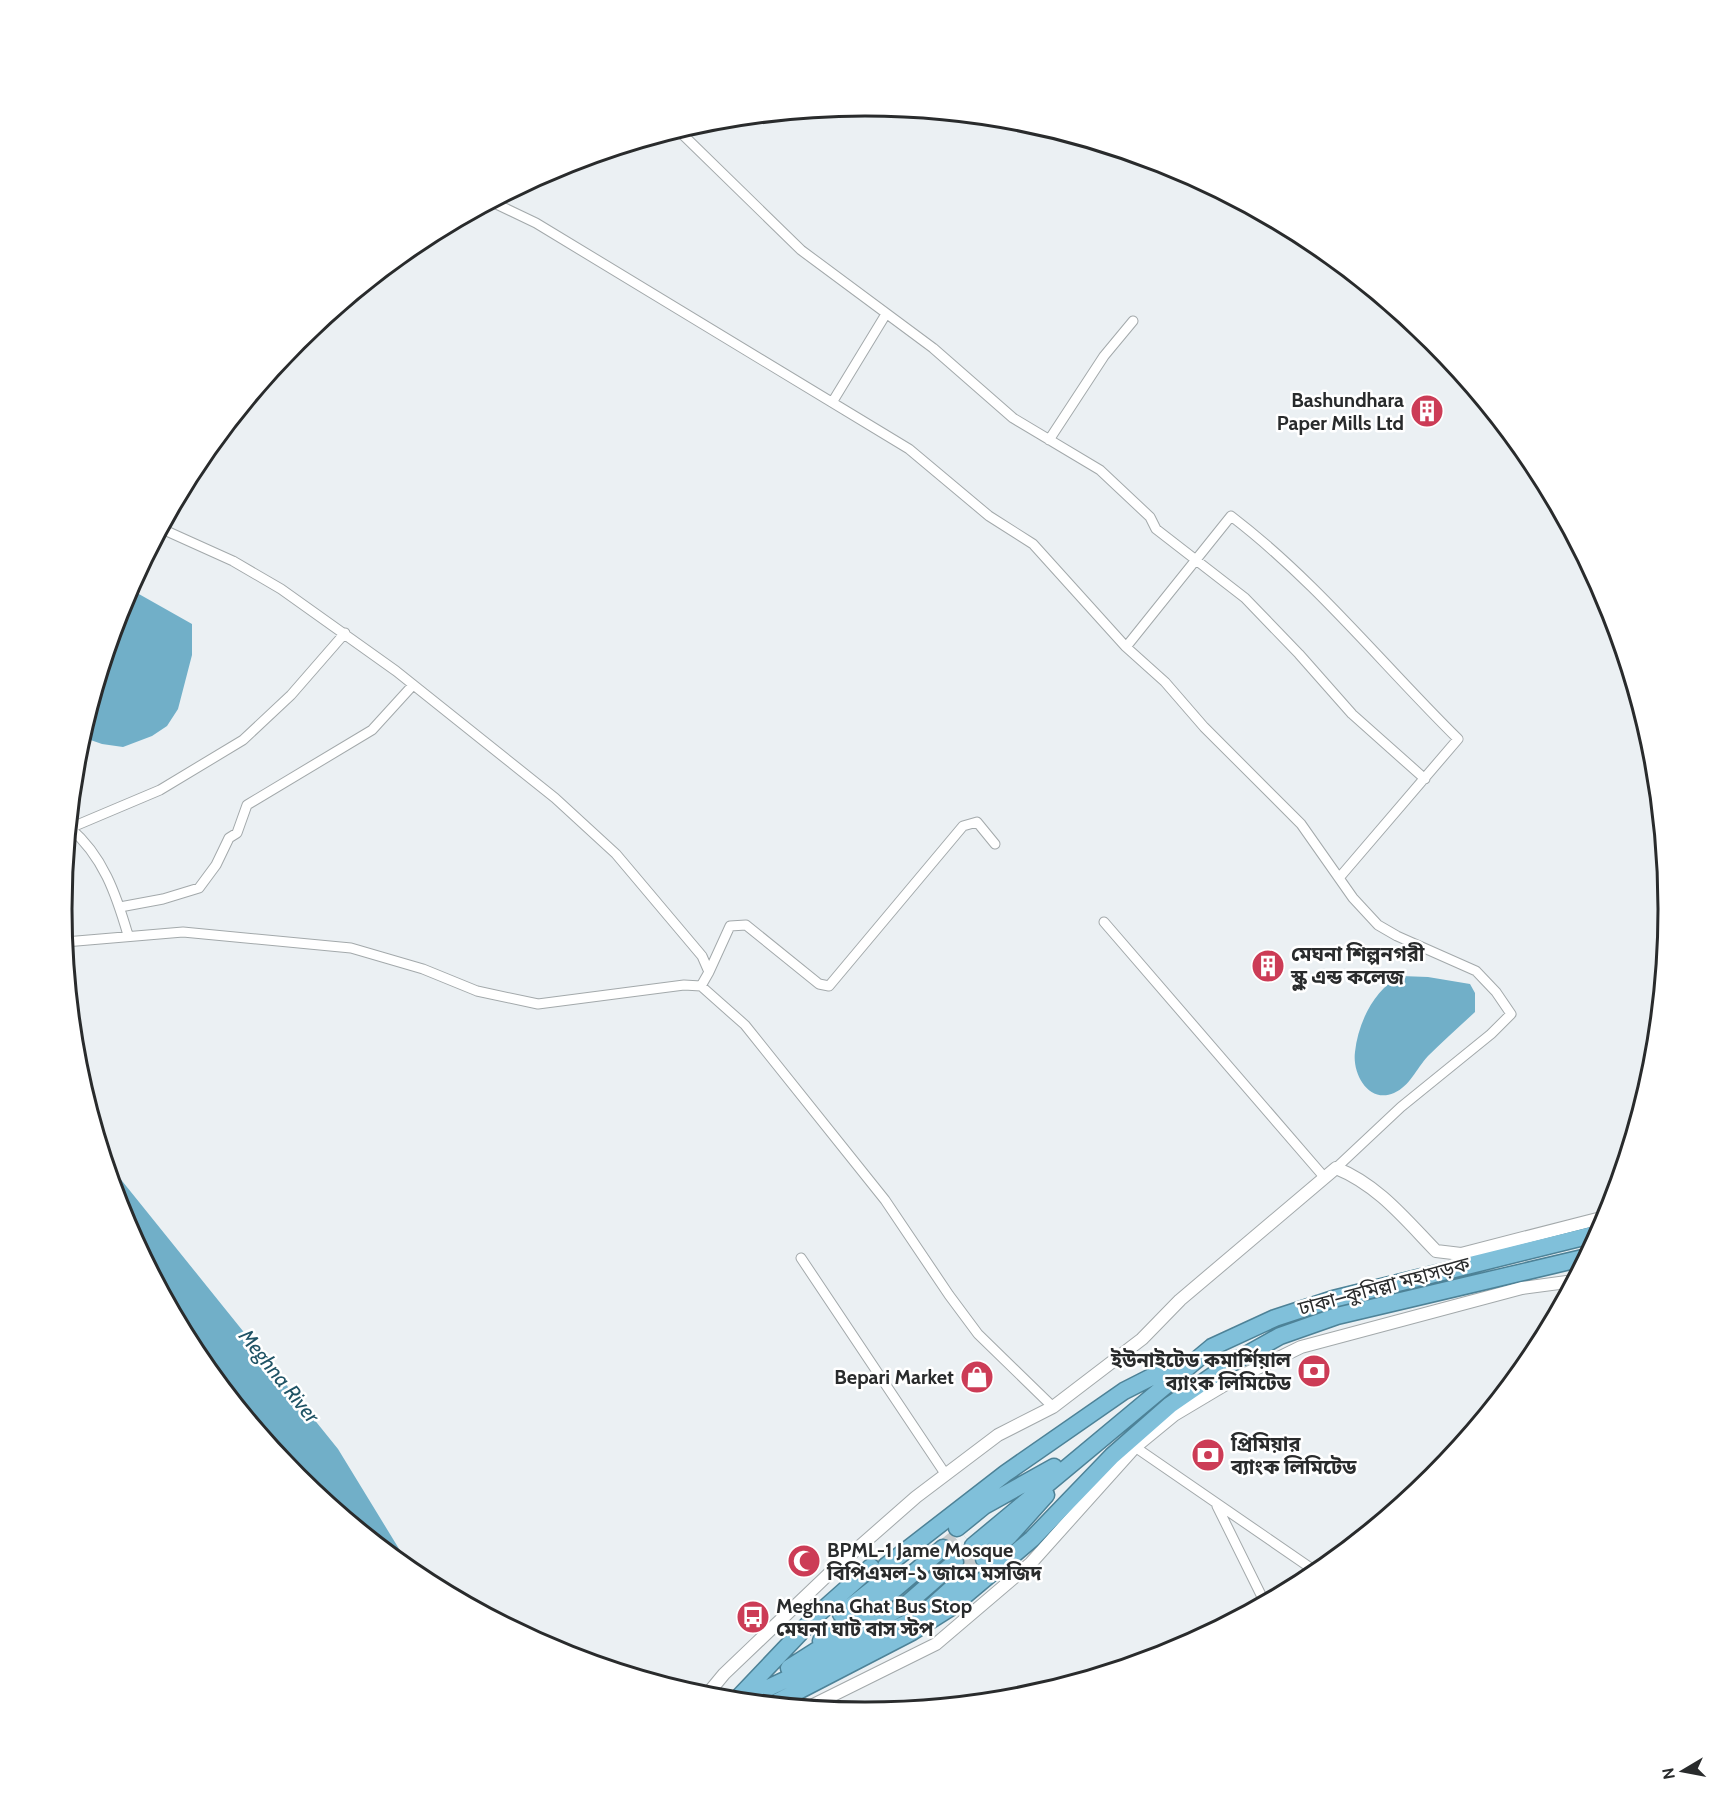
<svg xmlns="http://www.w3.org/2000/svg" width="1731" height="1819" viewBox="0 0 1731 1819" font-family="Cabin,'Noto Sans Bengali',sans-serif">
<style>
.water{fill:#71afc8}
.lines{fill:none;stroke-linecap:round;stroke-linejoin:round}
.trunk-tunnel{stroke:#c4c9cb;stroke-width:16;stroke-dasharray:16 8;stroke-linecap:butt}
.minor-casing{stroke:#a3a9ab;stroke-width:11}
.tertiary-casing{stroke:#a3a9ab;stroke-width:14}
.trunk-casing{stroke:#4d8297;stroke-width:19}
.minor{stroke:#fff;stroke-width:9}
.tertiary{stroke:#fff;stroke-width:12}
.trunk{stroke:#80c0da;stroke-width:16}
.labels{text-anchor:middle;stroke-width:5;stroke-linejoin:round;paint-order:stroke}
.poi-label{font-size:20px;font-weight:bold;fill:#292b2c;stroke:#fff;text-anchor:start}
.street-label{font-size:20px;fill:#292b2c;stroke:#fff}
.water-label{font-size:21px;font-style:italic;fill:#1f5365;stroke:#fff}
.rim{fill:none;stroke:#292b2c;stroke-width:3}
</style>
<rect width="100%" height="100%" fill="#ebf0f3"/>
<path class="water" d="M130,589L192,624V655L178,709L167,726L152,736L123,747L102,744L82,737L123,602Z
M1401,976L1428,977L1470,984L1475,993V1012C1459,1027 1443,1041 1428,1056C1416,1069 1410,1086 1394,1093C1369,1104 1352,1074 1355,1052C1358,1023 1374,989 1401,976Z
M106,1161L338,1449L415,1575L297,1478L197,1356L123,1217Z"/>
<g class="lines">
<path class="trunk-tunnel" d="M943,1548L962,1533
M871,1567L881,1559
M961,1568L979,1553
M883,1581L892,1573"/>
<g class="minor-casing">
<path id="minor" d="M678,130L801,250L933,348L1013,418L1100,470L1150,517L1156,529L1245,598L1299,654L1352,714L1425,779
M492,202L536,223L909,449L989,516L1033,544L1126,647L1165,682L1204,727L1301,824L1353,898L1378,925L1397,936L1476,971L1496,992L1511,1014L1491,1034L1401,1107L1336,1168
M833,401L886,314
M1049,440L1104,356L1133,321
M162,529L233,561L281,589L396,671L555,798L616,854L702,956L709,972L701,986
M1126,647L1231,516C1316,581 1382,664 1458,739L1339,878
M70,828L160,790L243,740L291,695L345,633
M70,828C103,856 116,894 128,935
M120,907L163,899L199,888L216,865L229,838L237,833L247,805L372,730L413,685
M1104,922L1325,1178
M65,942L183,932L351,948L423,969L477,991L538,1004L684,985L701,986L745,1025L885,1200L949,1295L978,1334L1053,1407
M709,972L730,926L746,925L819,984L829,986L963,826L977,822L995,844
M801,1258L946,1475
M1135,1447L1318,1573
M1217,1506L1265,1603"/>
</g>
<g class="tertiary-casing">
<path id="tertiary" d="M705,1697L724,1674L834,1569L916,1497L998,1435L1053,1407L1142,1339L1180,1300L1336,1168C1378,1185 1405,1219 1436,1251L1461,1254L1609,1216
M807,1708L936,1644L1031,1563L1135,1447L1174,1415L1231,1381L1301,1347L1522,1288L1574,1281"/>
</g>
<g class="trunk-casing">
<path id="trunk" d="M957,1528L984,1506L1054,1467
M973,1546L1212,1347L1275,1318L1333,1299L1600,1233
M984,1559L1010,1535L1046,1495
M886,1566L1006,1473L1124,1391L1183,1361
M841,1614L883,1581
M821,1641L896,1588L943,1548
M827,1649L908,1603L955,1562
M789,1668L833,1640
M740,1696L817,1615L871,1567
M740,1701L920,1617L967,1575
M773,1704L912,1632L950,1608L1032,1539L1112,1456L1170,1405L1228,1365L1280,1336L1337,1316L1587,1257"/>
</g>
<use href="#minor" class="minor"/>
<use href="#tertiary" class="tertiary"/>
<use href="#trunk" class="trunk"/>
</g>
<defs>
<g id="building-disc" transform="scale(1.725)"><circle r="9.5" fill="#cc3c56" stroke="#fff"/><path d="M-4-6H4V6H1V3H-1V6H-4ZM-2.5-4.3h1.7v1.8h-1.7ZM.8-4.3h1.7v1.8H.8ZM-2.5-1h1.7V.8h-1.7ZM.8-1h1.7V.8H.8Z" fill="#fff"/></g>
<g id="bank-disc" transform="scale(1.725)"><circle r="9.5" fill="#cc3c56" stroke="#fff"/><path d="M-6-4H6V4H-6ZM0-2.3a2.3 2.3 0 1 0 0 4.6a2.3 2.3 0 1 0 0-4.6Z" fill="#fff"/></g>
<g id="shop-disc" transform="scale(1.725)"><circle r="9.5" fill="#cc3c56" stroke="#fff"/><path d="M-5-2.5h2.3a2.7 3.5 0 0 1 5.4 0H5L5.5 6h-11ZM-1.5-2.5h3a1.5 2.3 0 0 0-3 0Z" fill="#fff"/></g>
<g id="mosque-disc" transform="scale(1.725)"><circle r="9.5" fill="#cc3c56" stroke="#fff"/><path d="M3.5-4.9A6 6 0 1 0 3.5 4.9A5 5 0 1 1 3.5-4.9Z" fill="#fff"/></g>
<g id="bus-disc" transform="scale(1.725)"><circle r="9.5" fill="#cc3c56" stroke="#fff"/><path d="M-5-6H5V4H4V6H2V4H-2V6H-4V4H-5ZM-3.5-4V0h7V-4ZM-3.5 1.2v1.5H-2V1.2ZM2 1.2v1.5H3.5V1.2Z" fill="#fff"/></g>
</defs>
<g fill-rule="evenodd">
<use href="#building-disc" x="1427" y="411"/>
<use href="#building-disc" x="1268" y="966"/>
<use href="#bank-disc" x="1314" y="1371"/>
<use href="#shop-disc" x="977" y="1377"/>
<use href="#bank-disc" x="1208" y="1455"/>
<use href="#mosque-disc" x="804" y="1561"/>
<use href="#bus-disc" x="753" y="1617"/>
</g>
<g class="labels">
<g class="poi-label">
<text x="1404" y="407" text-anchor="end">Bashundhara<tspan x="1404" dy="23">Paper Mills Ltd</tspan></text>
<text x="1291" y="961">মেঘনা শিল্পনগরী<tspan x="1291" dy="23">স্কুল এন্ড কলেজ</tspan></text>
<text x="1291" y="1367" text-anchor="end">ইউনাইটেড কমার্শিয়াল<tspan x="1291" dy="23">ব্যাংক লিমিটেড</tspan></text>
<text x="954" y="1384" text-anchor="end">Bepari Market</text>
<text x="1231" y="1451">প্রিমিয়ার<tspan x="1231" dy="23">ব্যাংক লিমিটেড</tspan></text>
<text x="827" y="1557">BPML-1 Jame Mosque<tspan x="827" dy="23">বিপিএমল-১ জামে মসজিদ</tspan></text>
<text x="776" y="1613">Meghna Ghat Bus Stop<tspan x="776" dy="23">মেঘনা ঘাট বাস স্টপ</tspan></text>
</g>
<g class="street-label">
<text transform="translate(1384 1286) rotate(-15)" y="7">ঢাকা–কুমিল্লা মহাসড়ক</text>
</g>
<g class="water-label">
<text transform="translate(279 1376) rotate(51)" y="7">Meghna River</text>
</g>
</g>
<path d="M0 0H1731V1819H0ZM72 909a793 793 0 1 1 1586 0a793 793 0 1 1-1586 0Z" fill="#fff" fill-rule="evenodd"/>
<path class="rim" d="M72 909a793 793 0 1 1 1586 0a793 793 0 1 1-1586 0Z"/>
<g transform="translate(1683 1771) rotate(260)" stroke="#ffffff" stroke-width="4.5" paint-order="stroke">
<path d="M0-4.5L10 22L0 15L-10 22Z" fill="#292b2c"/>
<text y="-9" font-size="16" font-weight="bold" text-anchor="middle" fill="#292b2c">N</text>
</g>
</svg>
